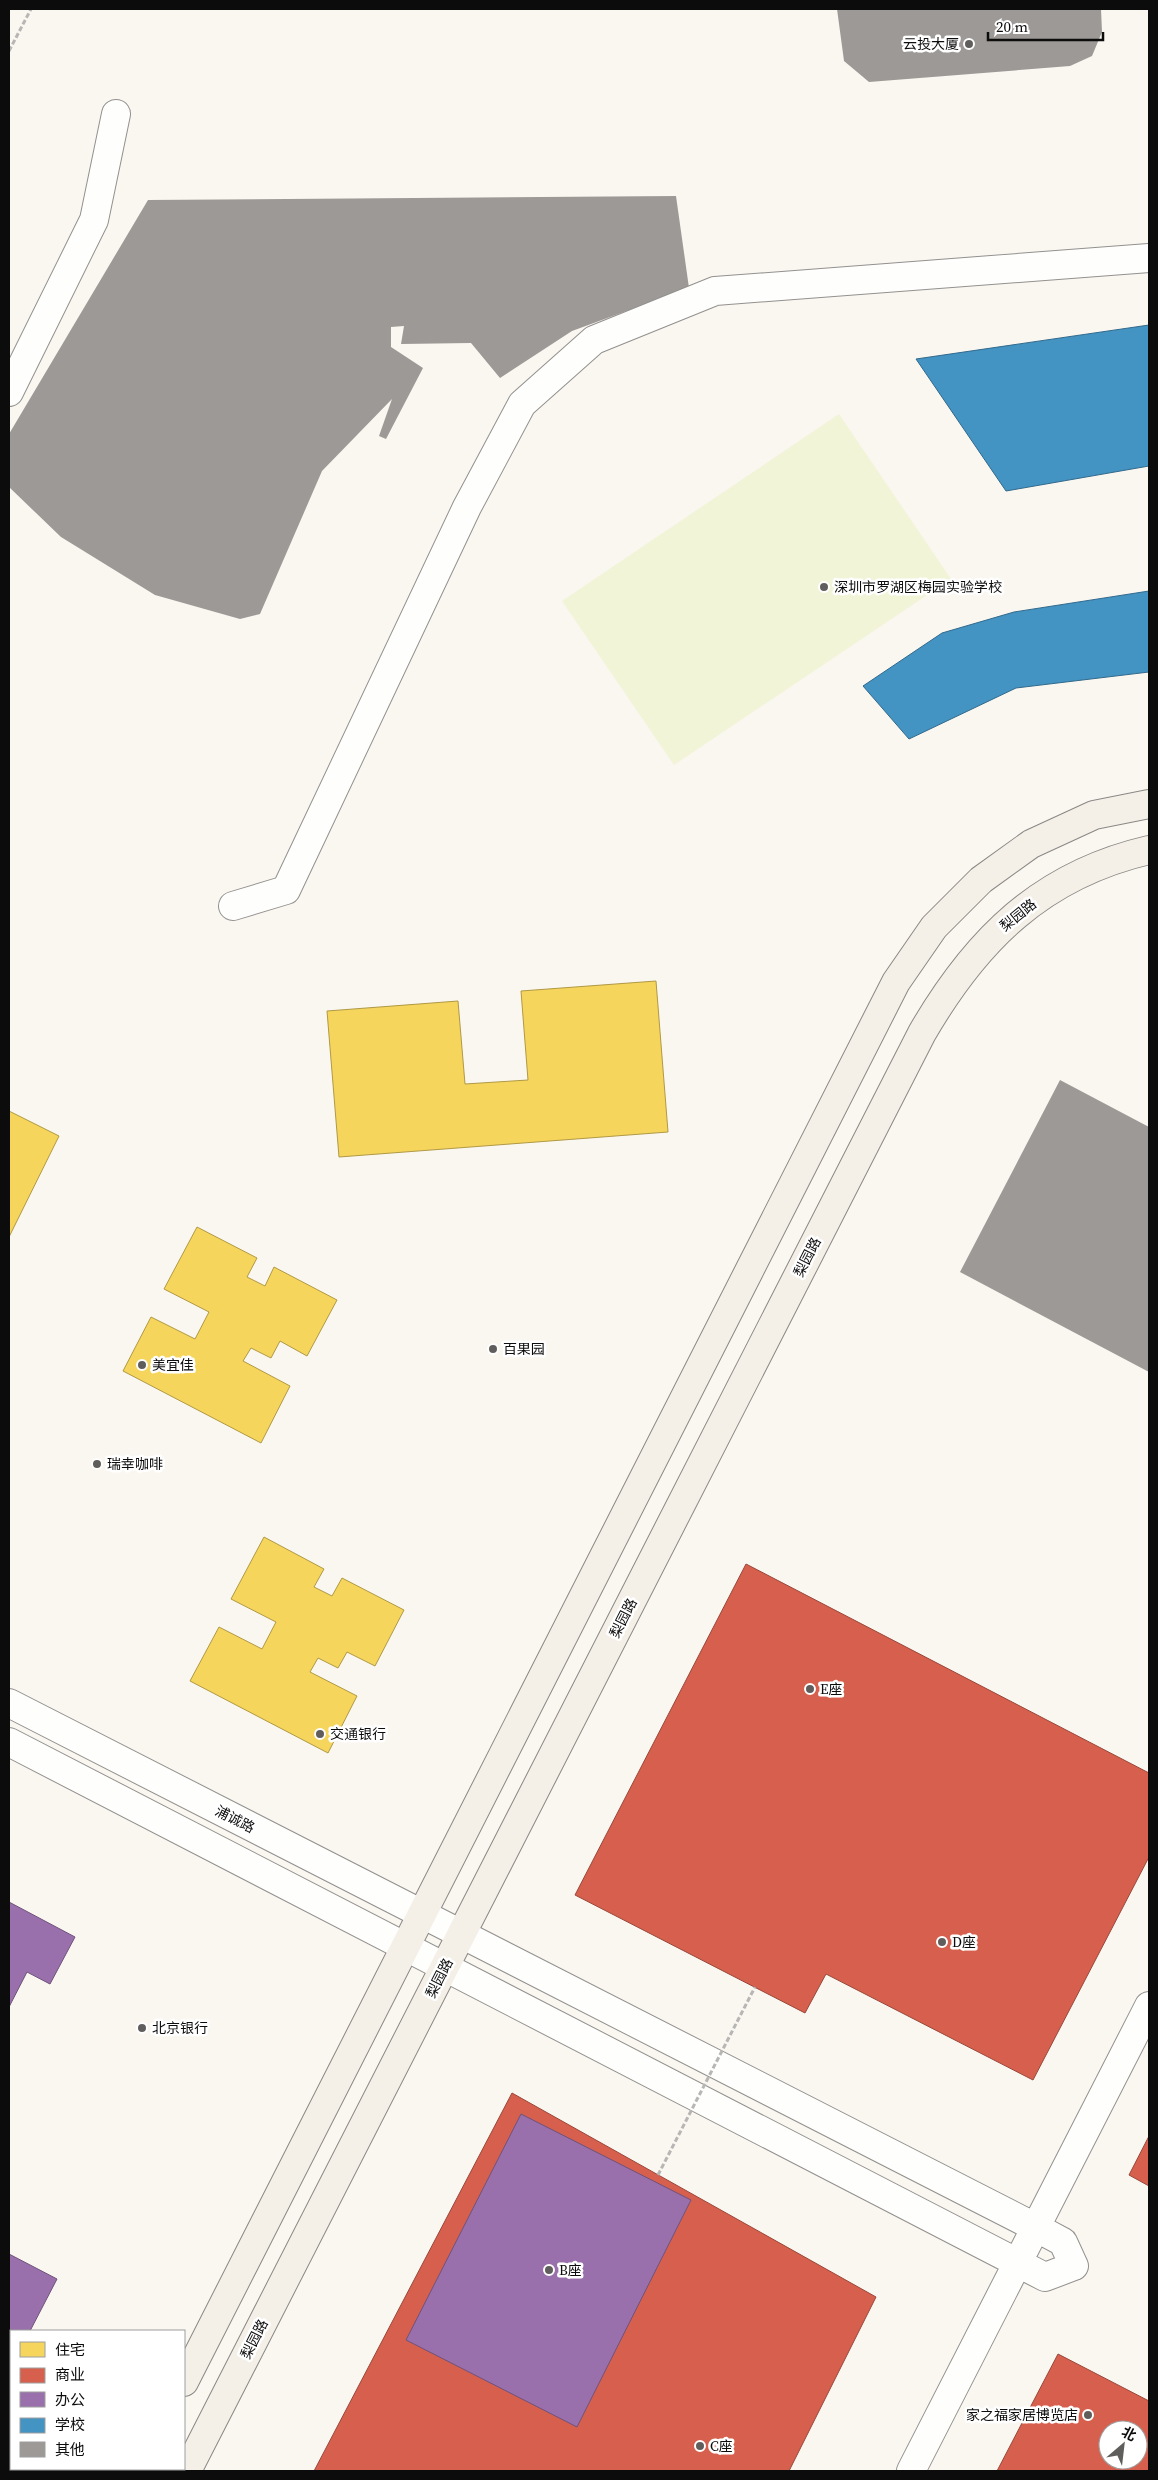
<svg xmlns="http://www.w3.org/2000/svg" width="1158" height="2480" viewBox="0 0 1158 2480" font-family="'Source Serif 4','Noto Sans SC',serif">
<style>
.pitch{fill:#f2f4d8}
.homes{fill:#f6d55c;stroke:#b09944}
.shops{fill:#d6604d;stroke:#99473a;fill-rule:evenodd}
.offices{fill:#9970ab;stroke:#6f527b}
.schools{fill:#4393c3;stroke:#326a8c}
.building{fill:#9d9996}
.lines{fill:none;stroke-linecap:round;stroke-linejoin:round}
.street-casing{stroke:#93918f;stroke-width:30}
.secondary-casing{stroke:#8a8885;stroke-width:30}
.path{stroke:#b7b6b5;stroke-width:3;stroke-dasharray:5 2.5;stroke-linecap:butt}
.street{stroke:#fefefd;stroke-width:28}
.secondary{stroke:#f4f0e8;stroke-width:28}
.path-bridge{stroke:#b7b6b5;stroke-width:3;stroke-dasharray:5 2.5;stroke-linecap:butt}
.poi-dot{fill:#5f5e5c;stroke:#fff;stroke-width:2}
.labels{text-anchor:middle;stroke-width:5;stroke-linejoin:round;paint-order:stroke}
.poi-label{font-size:14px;fill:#0c0c0c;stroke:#fff;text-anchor:start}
.street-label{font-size:14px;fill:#0c0c0c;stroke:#fff}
</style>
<rect width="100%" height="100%" fill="#faf6f0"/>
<path class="pitch" d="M839,414L951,579L674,765L562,601Z"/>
<path class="homes" d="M656,981L668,1132L339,1157L327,1011L458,1001L465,1084L528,1080L521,991Z
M9,1111L59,1136L9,1237Z
M197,1227L257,1258L247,1277L265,1286L274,1267L337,1300L307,1356L280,1341L271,1358L251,1348L243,1361L290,1386L261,1443L123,1371L151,1317L195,1339L209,1312L164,1289Z
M264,1537L324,1569L314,1587L332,1596L342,1578L404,1610L375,1666L347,1652L338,1668L318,1658L310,1672L357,1696L328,1753L190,1681L219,1627L262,1649L276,1622L231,1599Z
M745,1576L779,1594L770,1611L779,1616L784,1606L793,1610L796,1603L814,1612L802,1635L812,1640L824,1616L847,1627L844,1632L862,1641L864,1636L885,1647L876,1664L881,1666L890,1650L929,1669L905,1716L879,1703L875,1711L900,1723L879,1765L846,1748L856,1728L838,1719L829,1735L817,1729L823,1718L794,1703L784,1723L763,1712L754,1729L779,1742L748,1800L717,1784L720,1779L695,1766L692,1771L657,1753L686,1695L712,1708L718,1697L689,1683L698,1665L704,1668L713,1652L707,1649L718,1629L747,1643L751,1635L722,1621Z
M1004,1831L1036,1847L1033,1852L1058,1865L1061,1860L1096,1878L1066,1936L1041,1923L1035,1934L1063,1948L1054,1966L1048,1963L1039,1979L1045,1982L1034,2002L1005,1987L1001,1996L1030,2011L1008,2054L973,2037L982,2019L973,2014L968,2024L960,2020L956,2027L938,2018L950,1995L941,1990L928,2015L905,2004L908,1998L891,1989L888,1994L867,1983L876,1966L871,1964L862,1981L823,1961L847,1914L873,1927L877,1920L853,1907L874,1865L907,1883L897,1902L915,1911L923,1895L935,1901L930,1913L959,1928L969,1907L990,1918L999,1901L975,1888Z
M690,2424L718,2438L715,2443L738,2454L740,2449L768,2463L764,2471H665Z"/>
<path class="shops" d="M746,1564L1149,1773V1857L1033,2080L826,1974L805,2013L575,1895Z
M512,2093L876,2297L789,2471H314Z
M1149,2136V2186L1129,2175Z
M1058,2354L1149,2401V2471H997ZM1108,2430H1138V2460H1108Z"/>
<path class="offices" d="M9,1902L75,1937L50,1984L27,1972L9,2007Z
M521,2114L691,2200L577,2427L406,2340Z
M9,2254L57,2279L30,2331H11V2367L9,2372Z"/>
<path class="schools" d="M1149,325V466L1006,491L916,359Z
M1149,591V672L1016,688L909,739L863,686L942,633L1014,612Z"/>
<path class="building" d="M837,9H1101L1102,32L1092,56L1070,66L869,82L844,61Z
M676,196L689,288L572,331L500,378L471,343L401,344L404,326L391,327V347L423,368L386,439L379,436L392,399L322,471L260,614L240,619L155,595L61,537L9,487V434L148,200Z
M1060,1080L1149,1127V1372L960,1272Z"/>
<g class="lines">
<g class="street-casing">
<path id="street" d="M9,392L94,220L116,114
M233,906L286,890L467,507L522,404L594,340L715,291L1149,258
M9,1703L1035,2227L1063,2242L1074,2266L1045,2277L9,1742
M911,2471L1149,2006"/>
</g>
<g class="secondary-casing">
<path id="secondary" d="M184,2382L896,982L934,927L981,880L1031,844L1094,815L1149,804
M139,2471L140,2469
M187,2471L922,1033C976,940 1041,875 1149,850"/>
</g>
<path class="path" d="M9,51L31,9"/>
<use href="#street" class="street"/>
<use href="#secondary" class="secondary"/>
<path class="path-bridge" d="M658,2175L755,1987"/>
</g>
<g class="poi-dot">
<circle cx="969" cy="44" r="5"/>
<circle cx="824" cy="587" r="5"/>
<circle cx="493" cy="1349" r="5"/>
<circle cx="142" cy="1365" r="5"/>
<circle cx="97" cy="1464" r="5"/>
<circle cx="810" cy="1689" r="5"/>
<circle cx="320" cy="1734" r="5"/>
<circle cx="942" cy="1942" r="5"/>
<circle cx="142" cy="2028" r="5"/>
<circle cx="549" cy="2270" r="5"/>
<circle cx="1088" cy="2415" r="5"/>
<circle cx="700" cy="2446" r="5"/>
</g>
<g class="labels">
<g class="poi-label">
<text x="959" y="49" text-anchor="end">云投大厦</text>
<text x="834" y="592">深圳市罗湖区梅园实验学校</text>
<text x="503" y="1354">百果园</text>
<text x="152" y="1370">美宜佳</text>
<text x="107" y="1469">瑞幸咖啡</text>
<text x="820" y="1694">E座</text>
<text x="330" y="1739">交通银行</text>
<text x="952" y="1947">D座</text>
<text x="152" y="2033">北京银行</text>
<text x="559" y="2275">B座</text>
<text x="1078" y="2420" text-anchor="end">家之福家居博览店</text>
<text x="710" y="2451">C座</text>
</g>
<g class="street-label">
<text transform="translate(1018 915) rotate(-39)" y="5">梨园路</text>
<text transform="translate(807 1257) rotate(-63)" y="5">梨园路</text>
<text transform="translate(623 1618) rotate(-63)" y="5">梨园路</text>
<text transform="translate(235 1819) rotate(27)" y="5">浦诚路</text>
<text transform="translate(439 1978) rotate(-63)" y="5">梨园路</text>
<text transform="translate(254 2339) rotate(-63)" y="5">梨园路</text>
</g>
</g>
<rect width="1158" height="2480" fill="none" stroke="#0c0c0c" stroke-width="20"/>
<rect x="10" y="2330" width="175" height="140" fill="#ffffff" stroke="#9e9e9e"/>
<rect x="20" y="2342" width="25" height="15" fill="#f6d55c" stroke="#9e9e9e"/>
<text x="55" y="2355" font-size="15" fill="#0c0c0c">住宅</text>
<rect x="20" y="2368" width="25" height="15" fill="#d6604d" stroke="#9e9e9e"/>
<text x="55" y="2380" font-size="15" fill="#0c0c0c">商业</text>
<rect x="20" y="2392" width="25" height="15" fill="#9970ab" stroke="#9e9e9e"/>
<text x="55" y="2405" font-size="15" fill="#0c0c0c">办公</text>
<rect x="20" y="2418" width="25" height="15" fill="#4393c3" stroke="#9e9e9e"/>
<text x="55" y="2430" font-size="15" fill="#0c0c0c">学校</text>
<rect x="20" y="2442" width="25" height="15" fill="#9d9996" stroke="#9e9e9e"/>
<text x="55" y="2455" font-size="15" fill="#0c0c0c">其他</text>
<g transform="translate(1123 2445) rotate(28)"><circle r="24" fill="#ffffff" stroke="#9e9e9e"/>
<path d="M0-4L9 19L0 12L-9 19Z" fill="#5f5e5c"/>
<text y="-8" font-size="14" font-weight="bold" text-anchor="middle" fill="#0c0c0c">北</text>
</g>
<path d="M988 32v8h115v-8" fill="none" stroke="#0c0c0c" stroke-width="2.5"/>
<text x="996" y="32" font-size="15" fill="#0c0c0c" stroke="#ffffff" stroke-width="4" paint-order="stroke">20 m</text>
</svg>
